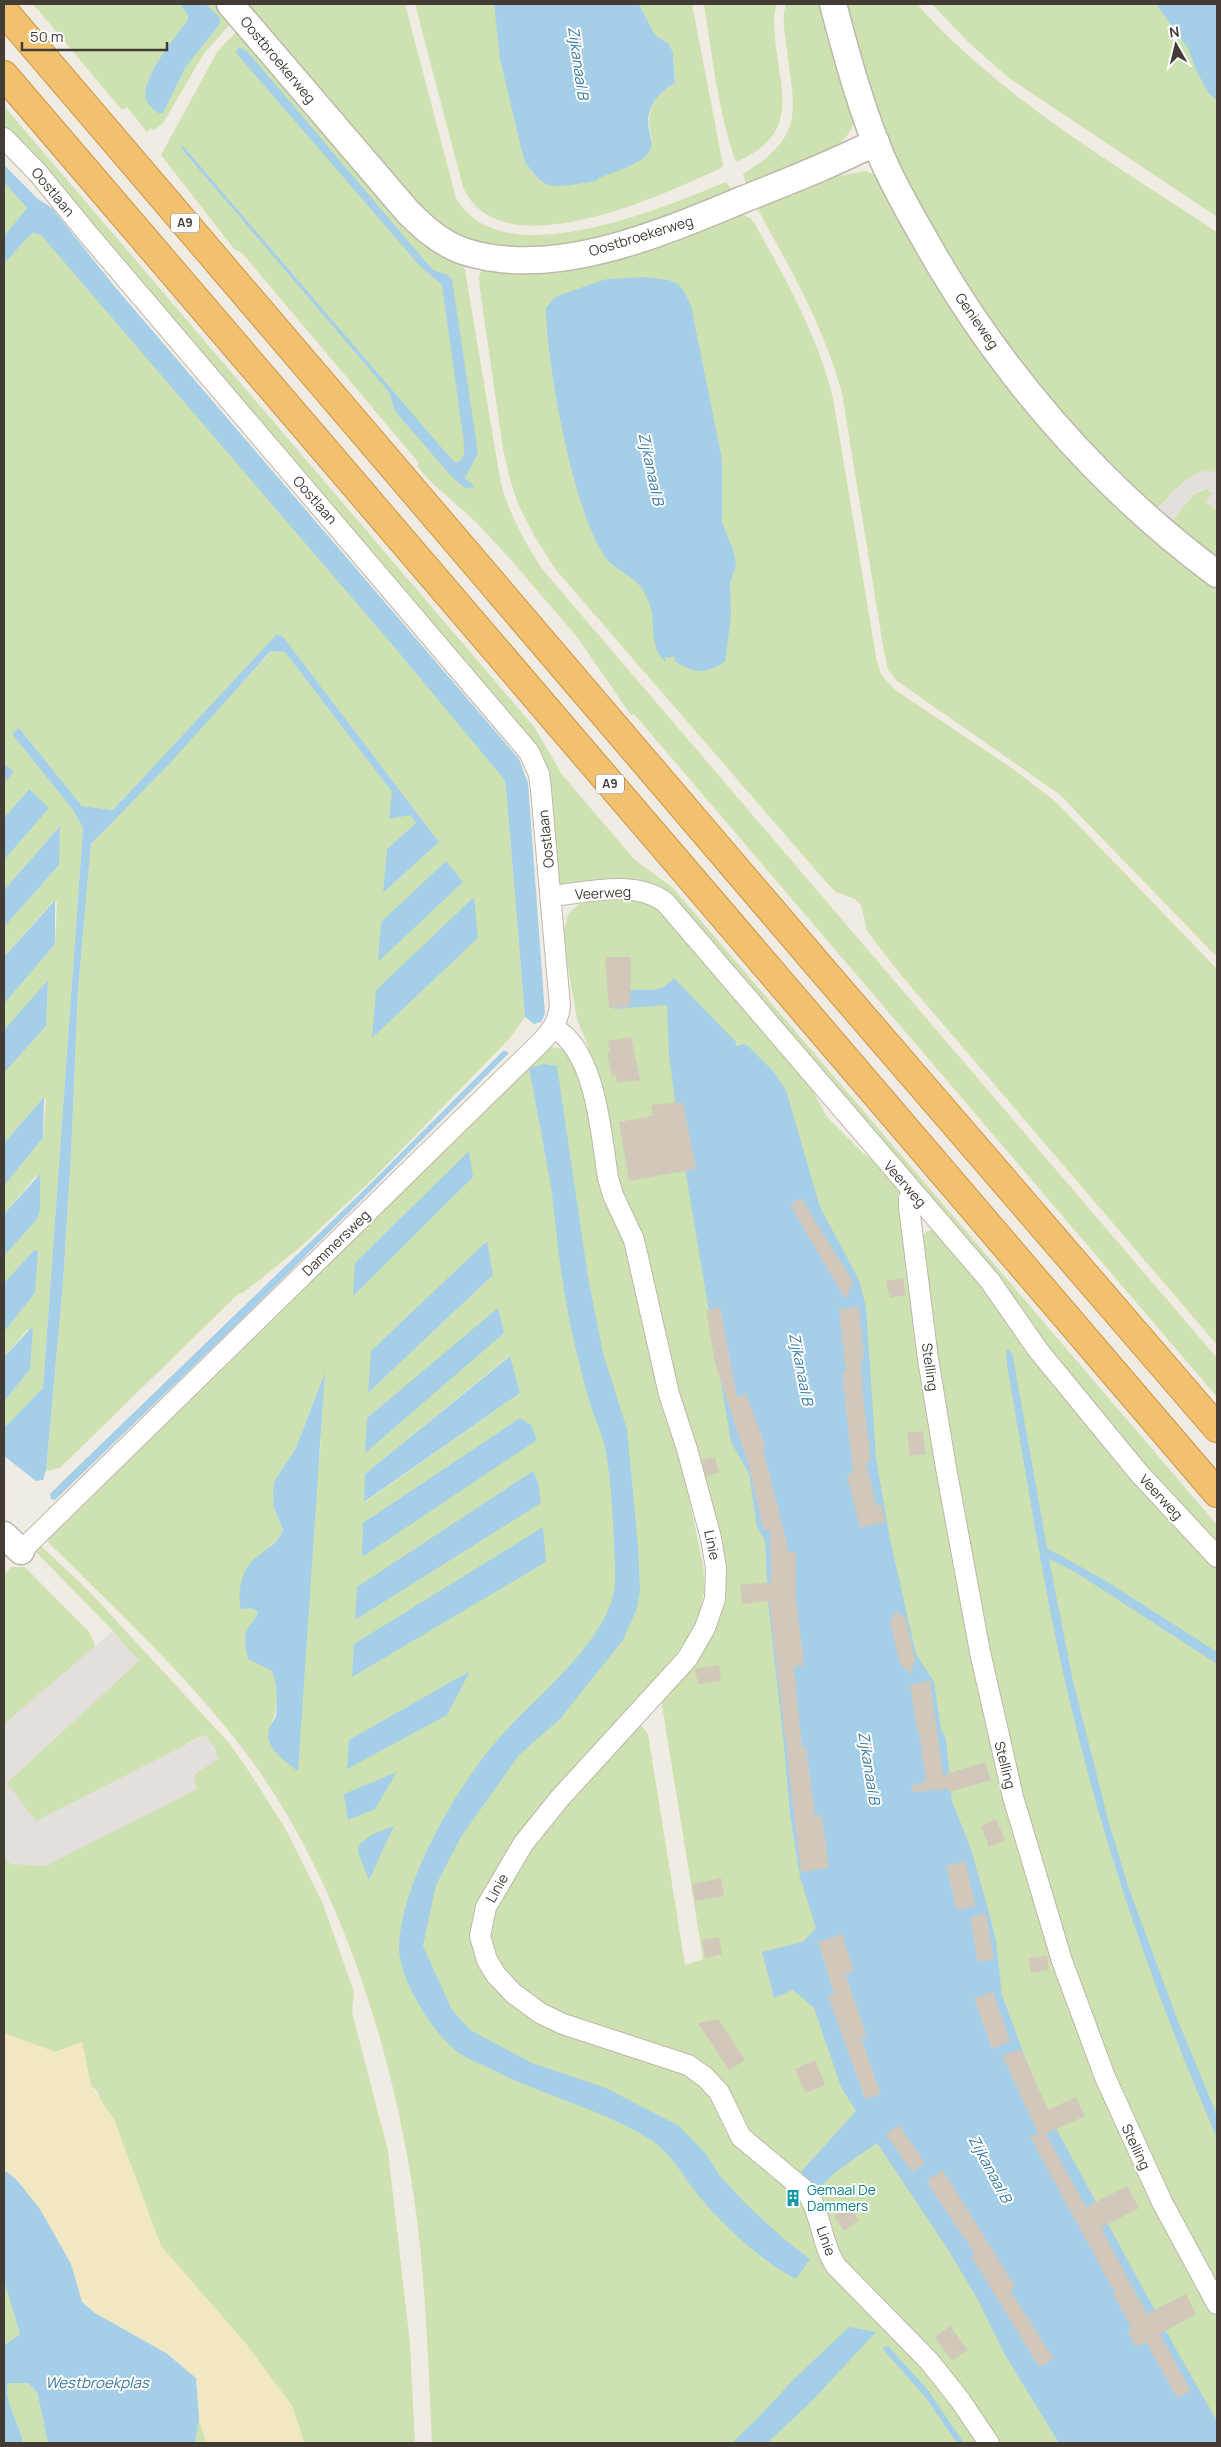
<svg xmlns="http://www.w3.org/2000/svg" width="1221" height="2447" viewBox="0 0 1221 2447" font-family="Manrope,sans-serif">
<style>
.green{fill:#cde2b0;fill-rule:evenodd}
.sand{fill:#f2e7c3}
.parking{fill:#e2dfdc}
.water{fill:#a5cfe9}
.building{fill:#d1c8bb}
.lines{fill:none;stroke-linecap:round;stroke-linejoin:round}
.minor-casing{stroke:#beb7ab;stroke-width:22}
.tertiary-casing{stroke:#beb7ab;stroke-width:29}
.motorway-casing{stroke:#ce9641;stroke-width:30}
.minor{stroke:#fff;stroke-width:20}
.tertiary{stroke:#fff;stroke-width:26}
.motorway{stroke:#f1c16f;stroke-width:28}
.labels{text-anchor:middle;stroke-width:4;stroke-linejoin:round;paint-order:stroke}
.shield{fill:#fff;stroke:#7b7672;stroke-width:1}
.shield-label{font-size:12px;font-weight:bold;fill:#423c35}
.street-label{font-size:14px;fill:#423c35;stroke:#fff}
.culture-label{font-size:14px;fill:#0d838f;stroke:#fff;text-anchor:start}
.water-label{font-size:15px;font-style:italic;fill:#387aa4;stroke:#fff}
</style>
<rect width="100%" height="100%" fill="#f0ece4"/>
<path class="green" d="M33,4H221L231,23L203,55L163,123L153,131L151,128L147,132L127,107L122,110Z
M239,4H405L456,198C501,278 664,207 726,182L733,191L731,193L575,249L482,248L432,223Z
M415,4H494L524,160L532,172L542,182L598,178L652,141C645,113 651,98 675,83L673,53L669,44L655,36L639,4H692L723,165L721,168C665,194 500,272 463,187Z
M704,4H777C773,15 774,27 775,38C780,92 801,133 738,161L735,160C718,110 712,56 704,4Z
M786,4H822L854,120C849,156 776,173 746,184L743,174C809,134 793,107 786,42C784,29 782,16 786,4Z
M842,4H917C998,96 1115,165 1217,232V472C1189,469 1173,493 1154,512L1046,397L975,301L917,205L881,126Z
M932,4H1217V217L1009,78L968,42Z
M238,30L464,264L501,484C510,515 525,543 543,570L1217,1358V1397L634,714L631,715L577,637L511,560L477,523L432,483L417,466L419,463L242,253L234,249L161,155L217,52Z
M4,106L535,728L561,773L593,811L635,860L673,888L1217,1525V1548C1154,1479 1094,1409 1038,1333L674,901L563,886L559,883L544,776L4,131Z
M866,171L876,175L920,256L1217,587V957L1059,794L897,681L888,670L883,646L842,393C824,327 791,269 758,210V207L833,177Z
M4,182L27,208L4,236Z
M741,214L750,218L755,224C786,280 818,336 833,398L876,657L881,674L894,689L1013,769L1056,802L1217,969V1345L901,975L867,931L861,905L855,899L836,892L826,882L556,570L535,537L518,504L510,479L503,449L480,290L479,276L484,266Z
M34,233L41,235L74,271L476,743L504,779L506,787L525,1017L509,1039L373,1179L298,1249L243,1293H239L60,1468L46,1471L63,1283L71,1154L78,990L91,844L271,652L277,651L285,652L416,823L387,849L384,892L439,842L300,659L278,634L113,810L82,806L19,728L12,734L73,810L83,828L43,1388L4,1428V1402L27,1373L28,1329L4,1357V1332L35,1293L34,1250L4,1283V1256L39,1214L37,1175L4,1214V1186L43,1138L46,1099H42L4,1143V1073L46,1026L48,981L4,1030V1004L55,944L57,902L53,901L4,957V927L59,865V827L4,890V860L48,808L29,789L4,818V783L14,772L4,763V264L28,237Z
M1206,489L1214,493L1206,502L1217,510V562L1169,524L1194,494Z
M612,898L655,902L810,1085L827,1117L863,1153L886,1170L902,1192L923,1354L1049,1933L1217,2312V2443H995L848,2272L825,2228L755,2142L722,2087L547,2011L498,1967L486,1926L530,1843L636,1726L643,1727L648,1734L685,1965L703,1959L661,1699L718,1609L620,1197L592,1057L577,1019L566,957L564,931L568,914L579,904Z
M552,1047L564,1049L575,1059L624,1240L661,1406L684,1474L703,1565L705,1588L700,1610L694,1627L671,1663L482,1902L503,1990L692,2073L783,2177L890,2328L983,2443H432C428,2362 426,2279 414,2198C393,2052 341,1885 254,1764C195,1682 117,1611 45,1539L546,1050ZM486,1241L493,1275L368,1393ZM509,1356L520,1393L365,1502V1474ZM324,1374L320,1452L277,1754L269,1728C277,1714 282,1689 273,1673C270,1668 262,1665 257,1661L247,1630L255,1620L258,1612L251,1608L271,1545L279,1539L283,1530L274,1508L275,1480L296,1448Z
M935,1228L1158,1502L1217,1567V2296L1115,2090L1026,1829L950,1461L921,1235Z
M40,1545L88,1590L230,1744L250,1773L285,1828L323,1904L354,1992L352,2012L388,2151L410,2344L415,2443H304L292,2406L246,2344L161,2246L97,2091L91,2086L82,2042L55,2052L4,2033V1831L16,1843L202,1766L216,1751L205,1735L187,1743V1754L34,1828L4,1801V1759L138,1661L113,1631L36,1552Z
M11,1567H25L90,1633L95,1645L93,1656L4,1730V1575Z
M4,2281L20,2334L4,2345Z
M9,2383H28L37,2392L48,2443H23C19,2422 6,2406 7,2385Z
M199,2418L206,2443H195Z"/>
<path class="sand" d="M4,2033L55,2052L82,2042L91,2086L114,2119L161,2246L246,2344L292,2406L304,2443H206L199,2418L196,2378L95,2313L82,2301L16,2179L4,2170Z"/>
<path class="parking" d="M1202,471L1217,472V510L1206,502L1213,491L1202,489L1194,494L1169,524L1154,512L1186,480Z
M113,1631L139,1661L7,1783L36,1821L205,1735L219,1758L194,1775L197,1789L46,1866L10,1864L4,1856V1724Z"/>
<path class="water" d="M180,4H206L220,18L219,25L185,68L163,113H158C155,110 149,106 147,102C137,82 176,36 188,20V15Z
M494,4H639L655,35L669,44L673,53L675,83C658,93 645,108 649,129C650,137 654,145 649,152C643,163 610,174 598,178V180L591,182L590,180V182C555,187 545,194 524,160L500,59Z
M1156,4H1217V101L1208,92L1197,72L1188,48Z
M239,47L247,51L430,267C437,274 447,272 452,279L478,453L465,478L475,487L465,488L451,476L395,411L389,392L181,148L183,146L447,454L456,463C467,459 464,446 463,437L442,285L420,266L237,54L236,51Z
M4,165L38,199L52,208L115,287L519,759L528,783L545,1014L541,1022L534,1024L525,1017L506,787L504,779L395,648L41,235L34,233L28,237L4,264V236L27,208L4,182Z
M646,277C674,281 680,278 691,306L722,459V522L734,552L736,565L730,583L731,616L725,662C703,675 696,673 675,662L674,656L669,658L665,657L666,662C651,651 654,630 652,613C651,606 647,598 644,592C637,577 614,570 605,557C574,514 546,361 546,308L555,297L606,279L607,281V279Z
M277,634L283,637L300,659L439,842L383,893L387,849L416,823L410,815L389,819L392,792L285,652L277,651L270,652L172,761L91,844L78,990L71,1154L63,1283L46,1471L43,1480L36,1481L4,1456V1428L43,1388L83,828L73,810L12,734L19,728L82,806L113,810Z
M4,763L14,772L4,783Z
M29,789L49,808L4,860V818Z
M60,826L59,865L4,927V890Z
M446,861L463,882L378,962L381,922Z
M474,897L478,938L372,1038L376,990Z
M55,900V944L4,1004V957Z
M674,978L736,1042V1046L745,1044L746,1046L745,1043L773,1071L786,1090L820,1207L859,1280L866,1307L876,1458L890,1539L916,1654L934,1682L941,1729L946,1739L952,1801L970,1846L987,1905L996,1940L1002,1995L1032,2076L1058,2132L1177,2351L1217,2421V2443H1059L1005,2355L977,2298L945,2245L877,2143L837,2171L817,2190L800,2173L856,2111L841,2087L814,2008L793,1990L774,1998L762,1952L803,1942L816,1928L800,1877L790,1815L784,1746L768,1602L765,1541L757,1527L749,1474L731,1442L682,1151L669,1055L667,1005L614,1009L613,996C618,995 623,992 628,991C650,987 657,996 674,978Z
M48,980L46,1026L4,1073V1030Z
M504,1050L509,1053L239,1322L55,1500L51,1499L50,1494L63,1481L362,1192Z
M544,1064L557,1066L588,1277L603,1353L627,1429L638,1546L640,1589L637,1608L623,1640L560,1719L519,1755L461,1837L436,1885L423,1946L452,2010L470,2030L532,2063L606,2088L679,2126L706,2154L720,2176L745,2203L785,2240L810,2259L796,2279C763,2263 717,2220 695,2191C681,2173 670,2152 651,2140C600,2108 539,2095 487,2067C476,2062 463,2057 454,2049C431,2030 397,1976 399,1945C402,1882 454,1792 494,1744C530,1701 595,1653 612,1600C617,1583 615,1565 614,1548C613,1515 611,1474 604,1443C600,1429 593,1415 589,1400C578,1362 569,1323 563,1283C558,1254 556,1224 552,1194C545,1152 537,1110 529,1068Z
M44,1097L43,1138L4,1186V1143Z
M469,1151L473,1177L353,1296L355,1263Z
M40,1174V1210L37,1219L4,1256V1214Z
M487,1241L493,1275L368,1393L371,1351Z
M34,1250L38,1251L35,1293L4,1332V1283Z
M498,1308L504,1333L365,1453L367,1418Z
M31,1328L33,1329L30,1369L4,1402V1357Z
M1009,1349L1013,1357L1047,1548L1106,1581L1217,1652V1664L1075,1572L1049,1559L1073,1681L1109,1823L1128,1886L1176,2016L1217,2115V2138C1157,2000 1107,1857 1072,1711C1044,1597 1028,1481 1007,1366L1006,1351Z
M510,1356L520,1393L364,1502L365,1474Z
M325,1372L298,1771C285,1761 263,1747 269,1728C271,1723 276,1719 276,1714C278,1700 277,1684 272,1671L248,1659C246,1650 243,1639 247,1630C250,1623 256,1620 258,1612L251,1608L241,1609C237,1595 241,1572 252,1561C263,1550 278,1545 283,1530L274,1508L273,1492L275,1480L296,1448Z
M520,1418L531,1425L537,1440L362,1557L363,1523Z
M533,1471L538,1482L541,1503L355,1620L357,1587Z
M543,1527L546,1562L352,1677L354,1644Z
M470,1671L447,1715L347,1769L349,1740Z
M397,1772L375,1809L348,1820L344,1794Z
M394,1826L369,1880L358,1852L359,1845L371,1835Z
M4,2170L16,2179L40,2209L71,2264L82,2302L95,2313L166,2353L196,2378L199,2418L195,2443H48L37,2392L28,2383H9L7,2385C6,2406 19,2422 23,2443H4V2345L20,2334L4,2281Z
M849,2327L876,2332L811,2402L767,2443H732L759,2417L792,2381Z
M888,2346L927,2389L964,2443H957L926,2398L882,2348Z"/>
<path class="building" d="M605,957H631L630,1006L609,1008Z
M631,1037L640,1080L617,1083L616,1075L612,1076L607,1053H610L608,1041Z
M683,1102L696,1169L629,1181L619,1122L653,1116L651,1105Z
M801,1198L851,1278L853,1284L845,1299L790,1205Z
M903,1278L906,1295L890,1298L886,1281Z
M720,1307L737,1397L746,1394L766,1447L763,1448L789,1552H796V1598L804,1666L794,1667L802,1748L806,1747L815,1816L822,1815L829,1868L801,1872L769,1601L742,1604L740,1585L771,1582L770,1529L764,1530L749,1467L727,1400L729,1399L727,1400L715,1362L706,1310Z
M859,1307L864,1358H861L863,1396L871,1462H866L876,1505H882L885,1522L860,1528L847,1475L853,1473L842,1373L846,1372L839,1309Z
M923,1431L926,1454L910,1456L907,1433Z
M715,1457L719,1473L706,1476L702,1460Z
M898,1612L906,1619L915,1660L911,1674L900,1664L890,1622L893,1614Z
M719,1665L721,1681L698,1684L695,1669Z
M930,1680L943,1775L985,1762L991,1780L949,1792L948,1789L913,1792L911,1786L926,1781L919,1731H917L910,1685Z
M996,1819L1005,1840L989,1847L981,1826Z
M965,1861L976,1906L957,1910L946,1866Z
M721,1878L724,1896L695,1901L692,1884Z
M986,1914L994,1959L978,1962L970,1917Z
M842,1934L854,1971L845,1973L867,2036L861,2038L881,2094L865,2099L828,1996L834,1994L818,1942Z
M719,1937L722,1954L705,1958L702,1940Z
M1047,1956L1049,1970L1031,1973L1029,1958Z
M993,1992L1010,2041L992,2049L974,1998Z
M718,2019L745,2060L729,2070L698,2023Z
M1021,2049L1048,2110L1076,2097L1085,2116L1046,2134L1086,2207L1084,2208L1127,2186L1139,2208L1101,2228L1147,2314L1186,2294L1196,2314L1160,2334L1191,2391L1177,2398L1146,2342L1136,2347L1127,2330L1132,2328L1113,2294L1115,2293L1030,2137L1038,2133L1002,2056Z
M815,2060L825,2085L805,2093L795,2069Z
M899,2125L925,2163L912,2172L886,2134Z
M943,2170L1016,2288L1010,2290L1054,2359L1039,2367L971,2256L975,2254L926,2181Z
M848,2206L859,2220L844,2231L834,2216Z
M950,2326L968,2350L952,2361L935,2337Z"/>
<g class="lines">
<g class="minor-casing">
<path id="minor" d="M4,138L38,173L88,234L529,752L539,774L541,790L560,1006C558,1022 552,1030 541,1042L21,1551
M551,896C587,893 633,879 665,902L990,1281L1038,1350L1138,1472L1217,1557
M554,1028C596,1051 601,1134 608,1178L613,1195L634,1240L669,1394L687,1449L711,1538L716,1568L715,1599L705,1628L687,1659L560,1798L523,1844L486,1907L480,1936L487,1960L496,1975L513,1993L540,2013L563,2024L688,2065L705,2077L719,2092L741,2137L807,2192C822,2215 821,2244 836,2266L929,2361L960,2400L989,2443
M913,1193L909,1198V1207L928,1359L946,1468L980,1652L1013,1797L1062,1961L1105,2077L1162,2202L1217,2304"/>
</g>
<g class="tertiary-casing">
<path id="tertiary" d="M230,4L408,212C425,229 441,243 463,251C554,281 661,233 744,199C789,181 833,164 876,142
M833,4C847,56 861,109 882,158C894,186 909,212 924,238C997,369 1097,485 1217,574
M4,1535L21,1551"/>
</g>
<g class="motorway-casing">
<path id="motorway" d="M4,11L825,973L1217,1428
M4,75L1217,1493"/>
</g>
<use href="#minor" class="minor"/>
<use href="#tertiary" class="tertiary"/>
<use href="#motorway" class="motorway"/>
</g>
<defs>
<g id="building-bare" transform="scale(1.35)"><path d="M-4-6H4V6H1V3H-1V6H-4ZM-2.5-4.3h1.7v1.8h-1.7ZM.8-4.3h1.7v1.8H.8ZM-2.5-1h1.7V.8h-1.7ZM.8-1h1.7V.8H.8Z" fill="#0f9aa8" stroke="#fff" stroke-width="2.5" paint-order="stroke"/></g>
</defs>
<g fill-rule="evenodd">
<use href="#building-bare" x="793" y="2198"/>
</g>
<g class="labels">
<g class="shield">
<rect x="171" y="213.5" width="28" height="19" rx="4"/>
<rect x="596" y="774.5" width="28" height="19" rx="4"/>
</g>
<g class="shield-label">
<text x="185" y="227">A9</text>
<text x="610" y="788">A9</text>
</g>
<g class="street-label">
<text transform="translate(278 60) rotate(50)" y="5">Oostbroekerweg</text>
<text transform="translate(53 192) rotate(50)" y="5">Oostlaan</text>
<text transform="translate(641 236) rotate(-17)" y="5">Oostbroekerweg</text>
<text transform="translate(977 321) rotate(55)" y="5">Genieweg</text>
<text transform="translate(315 500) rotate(49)" y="5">Oostlaan</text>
<text transform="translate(546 839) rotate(-96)" y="5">Oostlaan</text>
<text transform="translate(603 893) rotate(-3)" y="5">Veerweg</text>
<text transform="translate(905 1184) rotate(49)" y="5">Veerweg</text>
<text transform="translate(336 1243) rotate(-44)" y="5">Dammersweg</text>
<text transform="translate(930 1367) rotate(82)" y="5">Stelling</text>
<text transform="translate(1161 1497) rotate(47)" y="5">Veerweg</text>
<text transform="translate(712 1545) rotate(78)" y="5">Linie</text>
<text transform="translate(1005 1765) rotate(76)" y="5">Stelling</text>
<text transform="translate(497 1888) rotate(-61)" y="5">Linie</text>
<text transform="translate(1136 2147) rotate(65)" y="5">Stelling</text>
<text transform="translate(826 2241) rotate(70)" y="5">Linie</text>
</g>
<g class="culture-label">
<text x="807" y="2195">Gemaal De<tspan x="807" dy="16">Dammers</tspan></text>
</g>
<g class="water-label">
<text transform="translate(578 63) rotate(82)" y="5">Zijkanaal B</text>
<text transform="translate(651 469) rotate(78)" y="5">Zijkanaal B</text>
<text transform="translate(801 1369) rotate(79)" y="5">Zijkanaal B</text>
<text transform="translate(869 1768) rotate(81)" y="5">Zijkanaal B</text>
<text transform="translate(990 2169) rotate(62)" y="5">Zijkanaal B</text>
<text x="97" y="2388">Westbroekplas</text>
</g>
</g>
<rect width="1221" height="2447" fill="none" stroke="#423c35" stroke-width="10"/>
<g transform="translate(1176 45) rotate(352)" stroke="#ffffff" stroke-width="4" paint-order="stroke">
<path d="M0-4L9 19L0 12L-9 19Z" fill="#423c35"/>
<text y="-8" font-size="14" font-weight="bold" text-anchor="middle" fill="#423c35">N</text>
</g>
<path d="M22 42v8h145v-8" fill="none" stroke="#423c35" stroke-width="2.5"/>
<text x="30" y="42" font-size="15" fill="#423c35" stroke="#ffffff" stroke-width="4" paint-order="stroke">50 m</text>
</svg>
